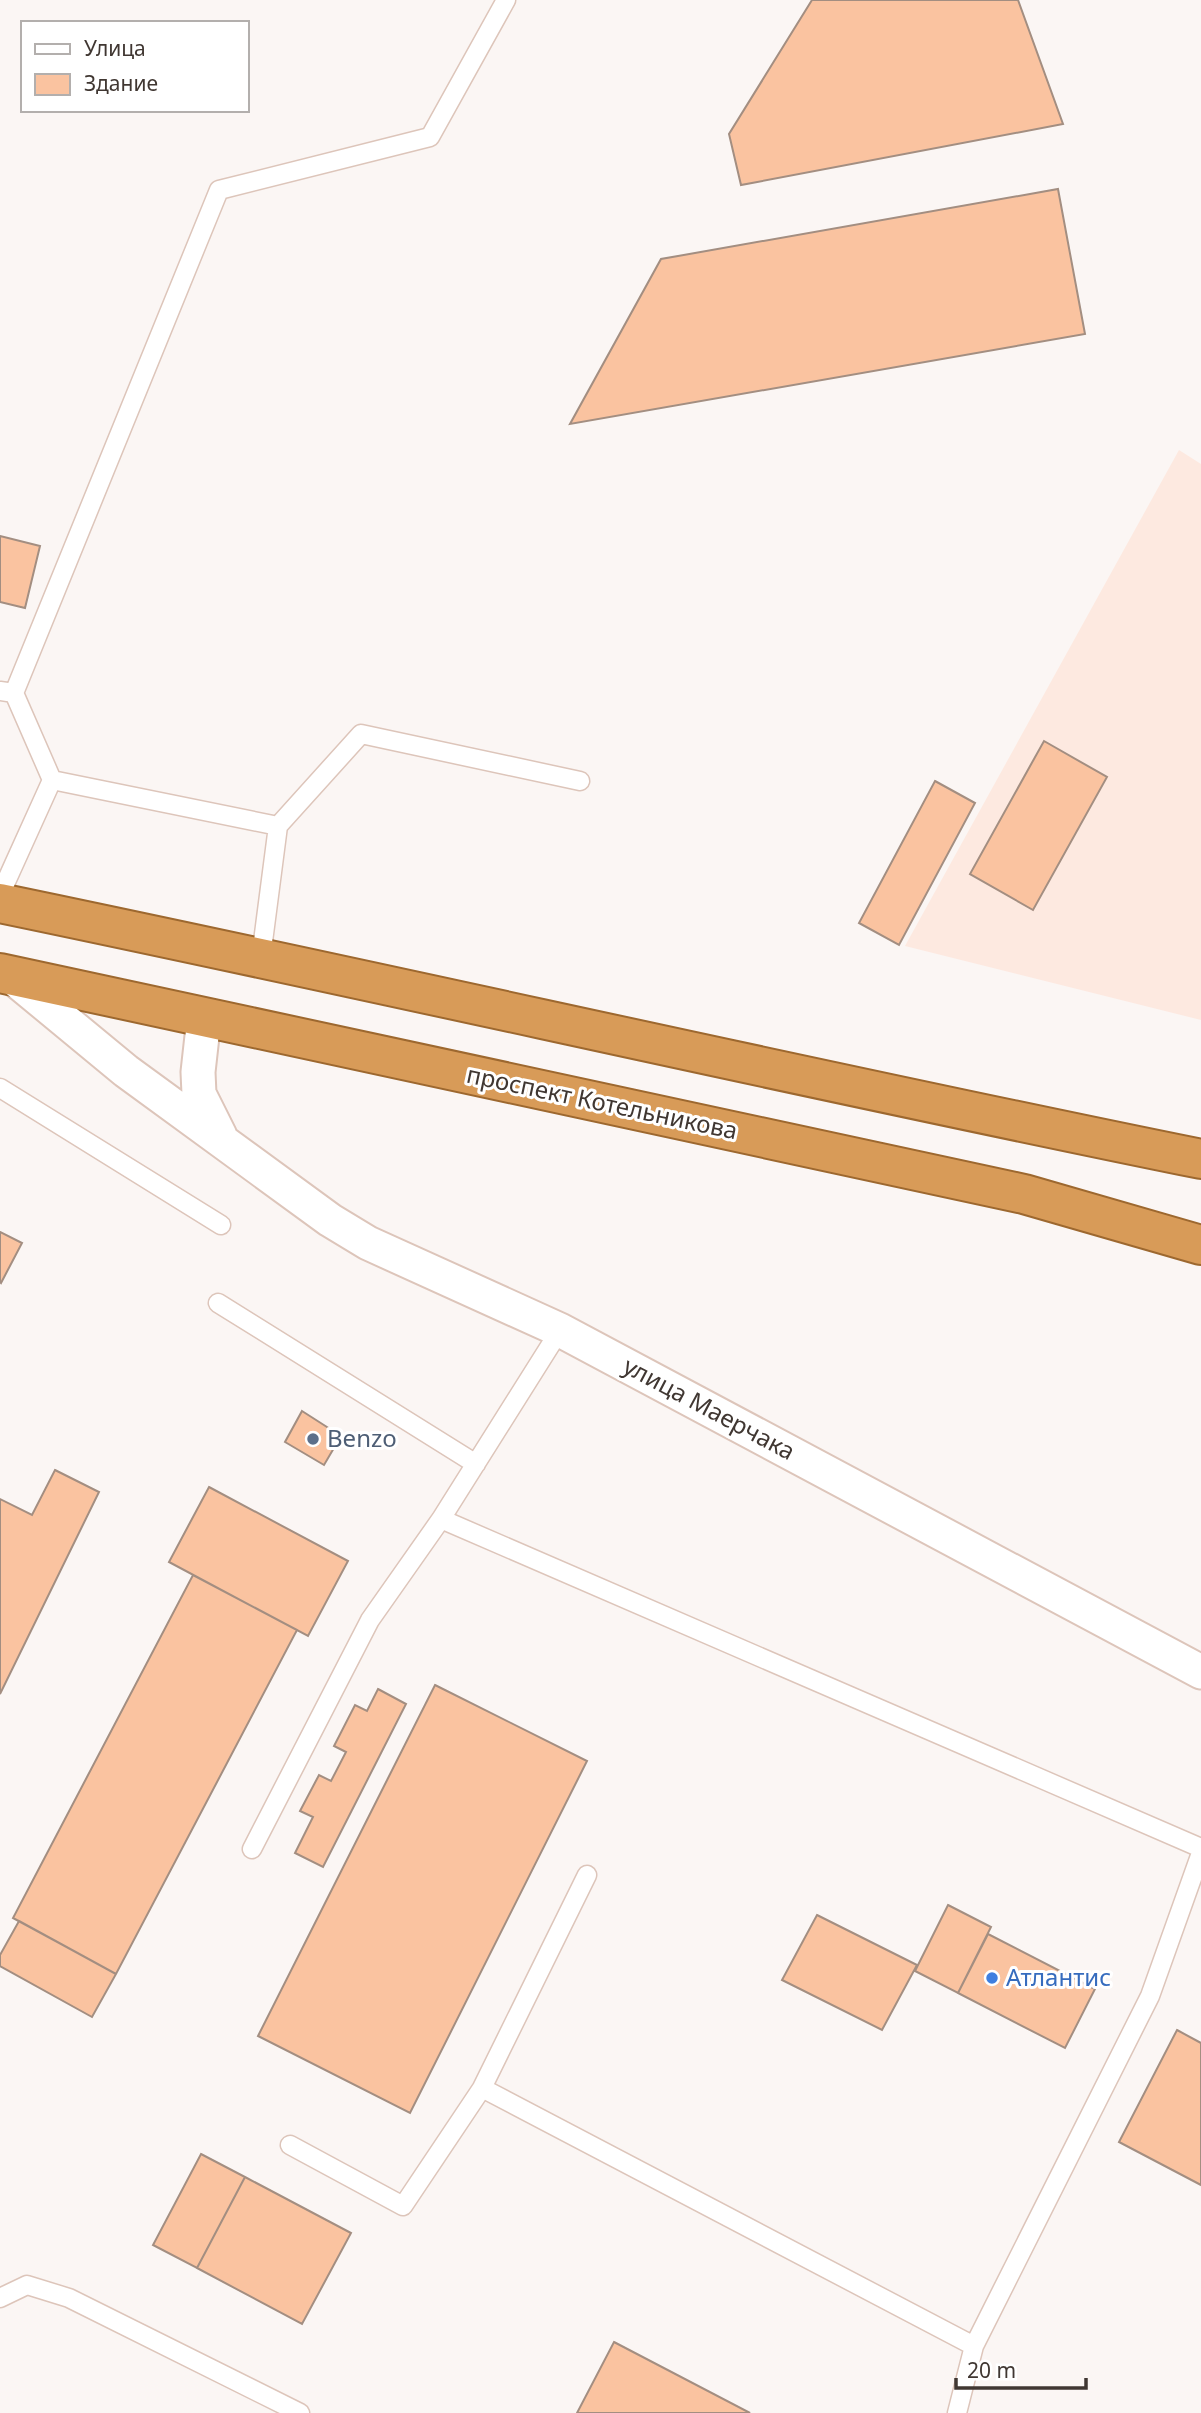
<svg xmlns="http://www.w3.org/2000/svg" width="1201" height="2413" viewBox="0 0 1201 2413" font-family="'Noto Sans',sans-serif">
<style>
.built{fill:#fde9e0}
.building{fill:#fac3a0;stroke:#a38e81;stroke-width:2}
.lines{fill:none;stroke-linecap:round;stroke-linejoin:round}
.service-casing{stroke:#ddc5ba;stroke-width:21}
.minor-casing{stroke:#ddc5ba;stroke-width:37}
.trunk-casing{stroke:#9d682f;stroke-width:42}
.service{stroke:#fff;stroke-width:18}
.minor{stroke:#fff;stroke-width:33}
.trunk{stroke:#d89b58;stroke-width:38}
.service-dot{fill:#5c6f8a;stroke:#fff;stroke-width:2.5}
.shop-dot{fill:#3f7fe0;stroke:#fff;stroke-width:2.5}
.labels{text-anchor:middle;stroke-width:6;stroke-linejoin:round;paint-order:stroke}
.street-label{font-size:24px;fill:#403732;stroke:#fff}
.service-label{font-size:24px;fill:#4e5e75;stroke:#fff;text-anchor:start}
.shop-label{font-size:24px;fill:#366cbe;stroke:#fff;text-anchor:start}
</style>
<rect width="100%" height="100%" fill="#fbf6f4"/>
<path class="built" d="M1179,450L1201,464V1020L905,946Z"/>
<path class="building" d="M812,0H1018L1063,124L741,185L729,134Z
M1058,189L1085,334L570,424L661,259Z
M0,536L40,546L25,608L0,602Z
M1044,741L1107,777L1033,910L970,874Z
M935,781L975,803L899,945L859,923Z
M0,1232L22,1243L1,1283L0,1282Z
M302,1411L341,1436L324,1465L285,1442Z
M55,1470L99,1492L0,1694V1499L32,1515Z
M209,1487L348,1561L308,1636L169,1562Z
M193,1575L297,1630L116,1974L13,1918Z
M435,1685L587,1761L410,2113L258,2036Z
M378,1689L406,1704L323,1867L295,1853L313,1817L300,1811L319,1775L331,1781L346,1752L334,1746L355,1705L367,1711Z
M948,1905L991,1927L958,1993L915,1971Z
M817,1915L917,1965L882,2030L782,1980Z
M19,1921L116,1974L92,2017L0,1966V1955Z
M988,1934L1095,1989L1065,2048L958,1993Z
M1177,2030L1201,2043V2185L1119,2142Z
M201,2154L245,2177L197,2268L153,2245Z
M245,2177L351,2233L302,2324L197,2268Z
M614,2342L750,2413H577Z"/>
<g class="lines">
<g class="service-casing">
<path id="service" d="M0,691L14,693L52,780
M14,693L219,190L430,137L506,0
M278,826L361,734L580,781
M0,895L52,780L278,826L261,957
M0,1088L221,1225
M218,1303L476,1464
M441,1519L1201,1848
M252,1849L370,1620L441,1519L560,1330
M587,1875L482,2088L974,2346
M290,2145L403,2206L482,2088
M0,2298L27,2285L69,2298L300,2413
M957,2413L974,2346L1150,1996L1201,1853"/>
</g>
<g class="minor-casing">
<path id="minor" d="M11,976L126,1071L330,1220L368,1243L560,1330L1201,1672
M204,1018L198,1072L199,1094L220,1136"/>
</g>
<g class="trunk-casing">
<path id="trunk" d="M0,903C401,986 800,1078 1201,1159
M0,973L1024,1194L1201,1245"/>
</g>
<use href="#service" class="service"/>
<use href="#minor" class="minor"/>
<use href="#trunk" class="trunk"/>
</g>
<circle class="service-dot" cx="313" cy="1439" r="7"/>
<circle class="shop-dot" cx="992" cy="1978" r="7"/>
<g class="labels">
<g class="street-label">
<text transform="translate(602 1103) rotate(12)" y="8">проспект Котельникова</text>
<text transform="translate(709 1409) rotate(28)" y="8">улица Маерчака</text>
</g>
<g class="service-label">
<text x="327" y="1447">Benzo</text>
</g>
<g class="shop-label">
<text x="1006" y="1986">Атлантис</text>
</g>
</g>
<rect x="21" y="21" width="228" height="91" fill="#ffffff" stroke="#b3afad" stroke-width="2"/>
<rect x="35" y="44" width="35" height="10" fill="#ffffff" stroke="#b3afad" stroke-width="2"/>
<text x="84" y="56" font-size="21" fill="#403732">Улица</text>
<rect x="35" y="74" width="35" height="21" fill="#fac3a0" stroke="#b3afad" stroke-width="2"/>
<text x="84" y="91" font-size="21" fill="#403732">Здание</text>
<path d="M956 2378v10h130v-10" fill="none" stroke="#403732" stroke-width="3.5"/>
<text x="967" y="2378" font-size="21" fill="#403732" stroke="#ffffff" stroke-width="5" paint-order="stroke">20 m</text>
</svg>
